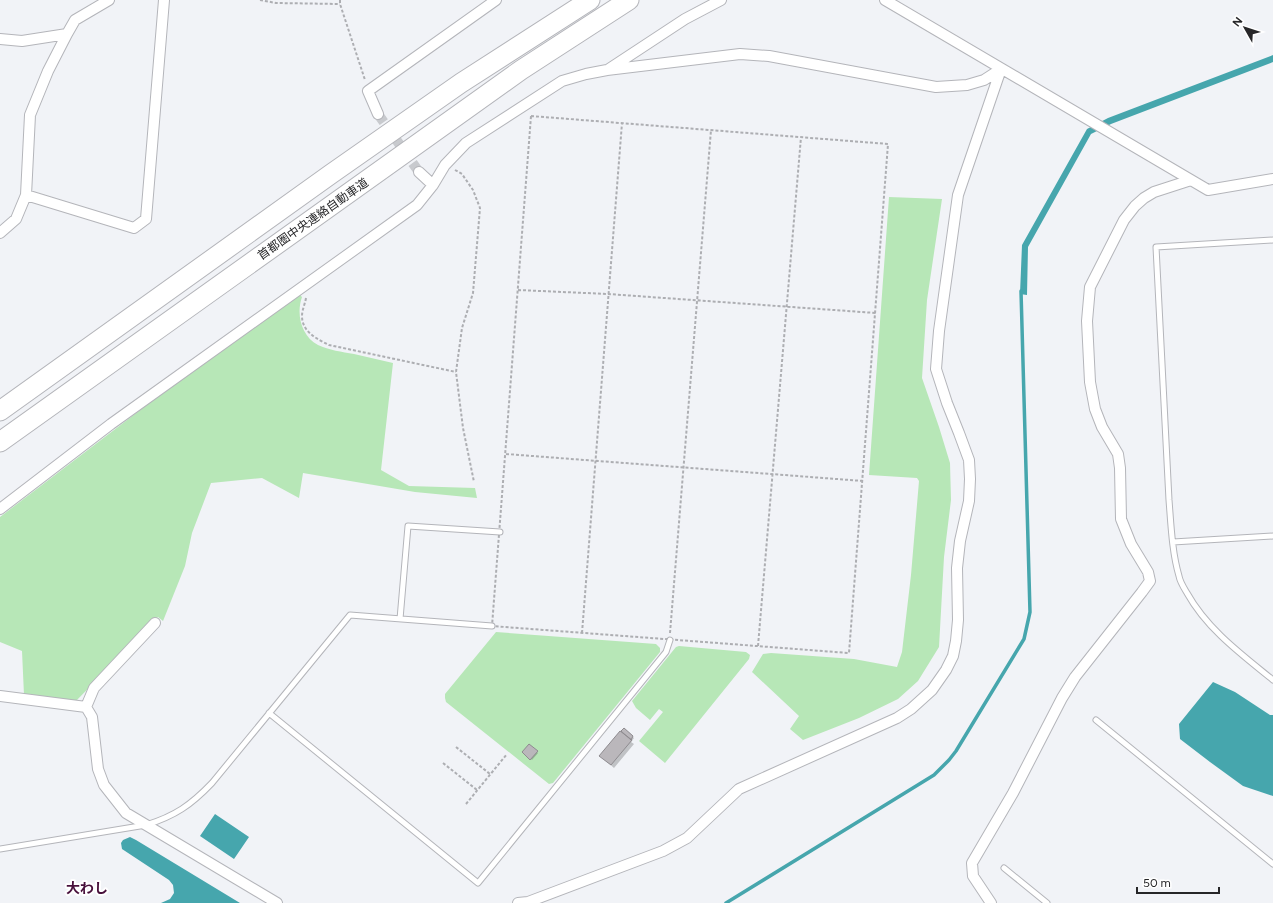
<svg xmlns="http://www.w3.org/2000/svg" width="1273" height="903" viewBox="0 0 1273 903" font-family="Figtree,'Noto Sans JP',sans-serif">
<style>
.green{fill:#b7e7b7}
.water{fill:#46a6ad}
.shadow{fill:#0003}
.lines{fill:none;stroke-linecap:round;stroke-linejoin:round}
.stream{stroke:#46a6ad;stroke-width:3.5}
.building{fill:#bab7bb;stroke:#8e8b8f}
.minor-tunnel{stroke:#c8cace;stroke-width:10;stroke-dasharray:10 5;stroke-linecap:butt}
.service-casing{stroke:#b4b5ba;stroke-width:7}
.minor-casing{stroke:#b4b5ba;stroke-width:12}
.motorway-casing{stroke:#b4b5ba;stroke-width:21}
.path{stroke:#adaeb2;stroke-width:2;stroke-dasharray:3 2;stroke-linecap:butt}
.service{stroke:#fff;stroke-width:5}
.minor{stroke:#fff;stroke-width:10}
.motorway{stroke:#fff;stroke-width:19}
.labels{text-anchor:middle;stroke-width:4;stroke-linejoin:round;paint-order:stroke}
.street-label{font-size:12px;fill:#262628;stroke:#fff}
.quarter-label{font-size:14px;font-weight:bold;fill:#48103b;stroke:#fff}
</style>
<rect width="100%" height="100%" fill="#f1f3f7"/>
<path class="green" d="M889,197L942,199L927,300L922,378L939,427L950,463L951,500L944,557L939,647L918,681L898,699L859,718L803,740L790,729L799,716L752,672L763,654L771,653L854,659L897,667L902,652L911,575L919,481L917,478L869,475Z
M299,294L302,297C296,314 301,336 318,345C329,350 342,352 354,354C367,357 380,360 393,363L381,470L409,486L475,488L477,498L415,492L303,473L299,498L262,478L211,483L192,533L185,566L163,621L158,617L76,701L24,695L22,651L0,642V517L173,385Z
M496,632L656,644L660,648V652L553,783L549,784L446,702L445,698V694Z
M679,646L746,652L750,655L749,659L665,763L639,741L663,712L659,709L650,720L636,708L632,701L676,647Z"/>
<path class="water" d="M1273,55V62L1111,124L1091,134L1028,247L1027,295L1020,294L1022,245L1087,129L1108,118Z
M1213,682L1235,692L1270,715H1273V796L1243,786L1210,762L1180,739L1179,724Z
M215,814L249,837L234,859L200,836Z
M130,837L136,840L240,903H161L170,899L174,893L173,885L169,880L122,849L121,843L123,840Z"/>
<path class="shadow" d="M624,729L634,738L631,742L634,744L614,768L604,759L625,735Z
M529,745L538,753L532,760L523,752Z"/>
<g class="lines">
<path class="stream" d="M726,903L934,775L949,760L956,751L1024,639L1030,612L1021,291"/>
</g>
<path class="building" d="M624,728L633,736L631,740L621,731Z
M620,731L632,740L611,765L599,756Z
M529,744L538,751L530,760L522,752Z"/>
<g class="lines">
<path class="minor-tunnel" d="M378,114L419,172"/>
<g class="service-casing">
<path id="service" d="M1273,240L1156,247L1169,500C1171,525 1172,552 1179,576C1180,582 1184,588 1187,593C1207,629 1241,654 1273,680
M1173,542L1273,536
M400,619L408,526L500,532
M269,713L478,883L666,652L670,640
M1096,720L1273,864
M0,849L146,825C175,816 191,805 212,783L350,615L492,626
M1004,868L1047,903"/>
</g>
<g class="minor-casing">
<path id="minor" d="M885,0L1208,190L1273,179
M0,39L22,41L67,34
M609,69L685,19L721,0
M378,114L368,91L496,0
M419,172L433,185
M26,195L134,228L146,219L164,0
M0,233L16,219L26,195L30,115L48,71L67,34L75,20L109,0
M0,509L111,424L417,205L433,185L445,165L466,143L562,81L586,74L607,70L740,54L769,56L936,87L967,85L984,80L1001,69
M0,696L86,707L92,717L98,769L104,785L126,813L277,903
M86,707L94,688L155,623
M518,903L528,902L663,851L687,838L739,789L897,718L911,709L932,690L946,670L953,656L956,641L958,620L957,568L960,541L969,501L970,479L969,460L959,433L947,403L936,369L939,331L958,195L1001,69
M991,903L973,876L972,863L1013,793L1062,698L1075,677L1142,592L1150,581L1148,572L1131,544L1121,519L1120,468L1118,454L1102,427L1095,409L1090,382L1087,321L1090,287L1124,220L1135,206L1144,198L1154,192L1191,180"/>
</g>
<g class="motorway-casing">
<path id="motorway" d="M0,411L331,174L461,83L590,0
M0,442L521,70L629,0"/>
</g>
<path class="path" d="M260,0L276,3L340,4
M340,0V4L365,80
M531,116L888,144L849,653L492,626Z
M455,170L462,174L473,190L480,208L473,293L462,328L456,372L463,428L474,482
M518,290L608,294L876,313
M306,298C305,304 302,310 302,316C302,332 317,339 329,345L456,372
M506,454L863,481
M582,633L622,123
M670,633L711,130
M758,646L801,137
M456,747L490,774
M443,763L477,790
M466,804L507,754"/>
<use href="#service" class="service"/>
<use href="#minor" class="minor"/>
<use href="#motorway" class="motorway"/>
</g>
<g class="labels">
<g class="street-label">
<text transform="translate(313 219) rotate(-35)" y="4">首都圏中央連絡自動車道</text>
</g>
<g class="quarter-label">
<text x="87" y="893">大わし</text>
</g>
</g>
<g transform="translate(1245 28) rotate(309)" stroke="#ffffff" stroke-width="3" paint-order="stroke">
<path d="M0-3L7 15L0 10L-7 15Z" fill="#262628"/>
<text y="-6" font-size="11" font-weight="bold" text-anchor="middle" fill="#262628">N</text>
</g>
<path d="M1137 887v6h82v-6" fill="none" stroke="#262628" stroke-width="2"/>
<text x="1143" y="887" font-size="12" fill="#262628" stroke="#ffffff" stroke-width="3" paint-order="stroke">50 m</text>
</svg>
